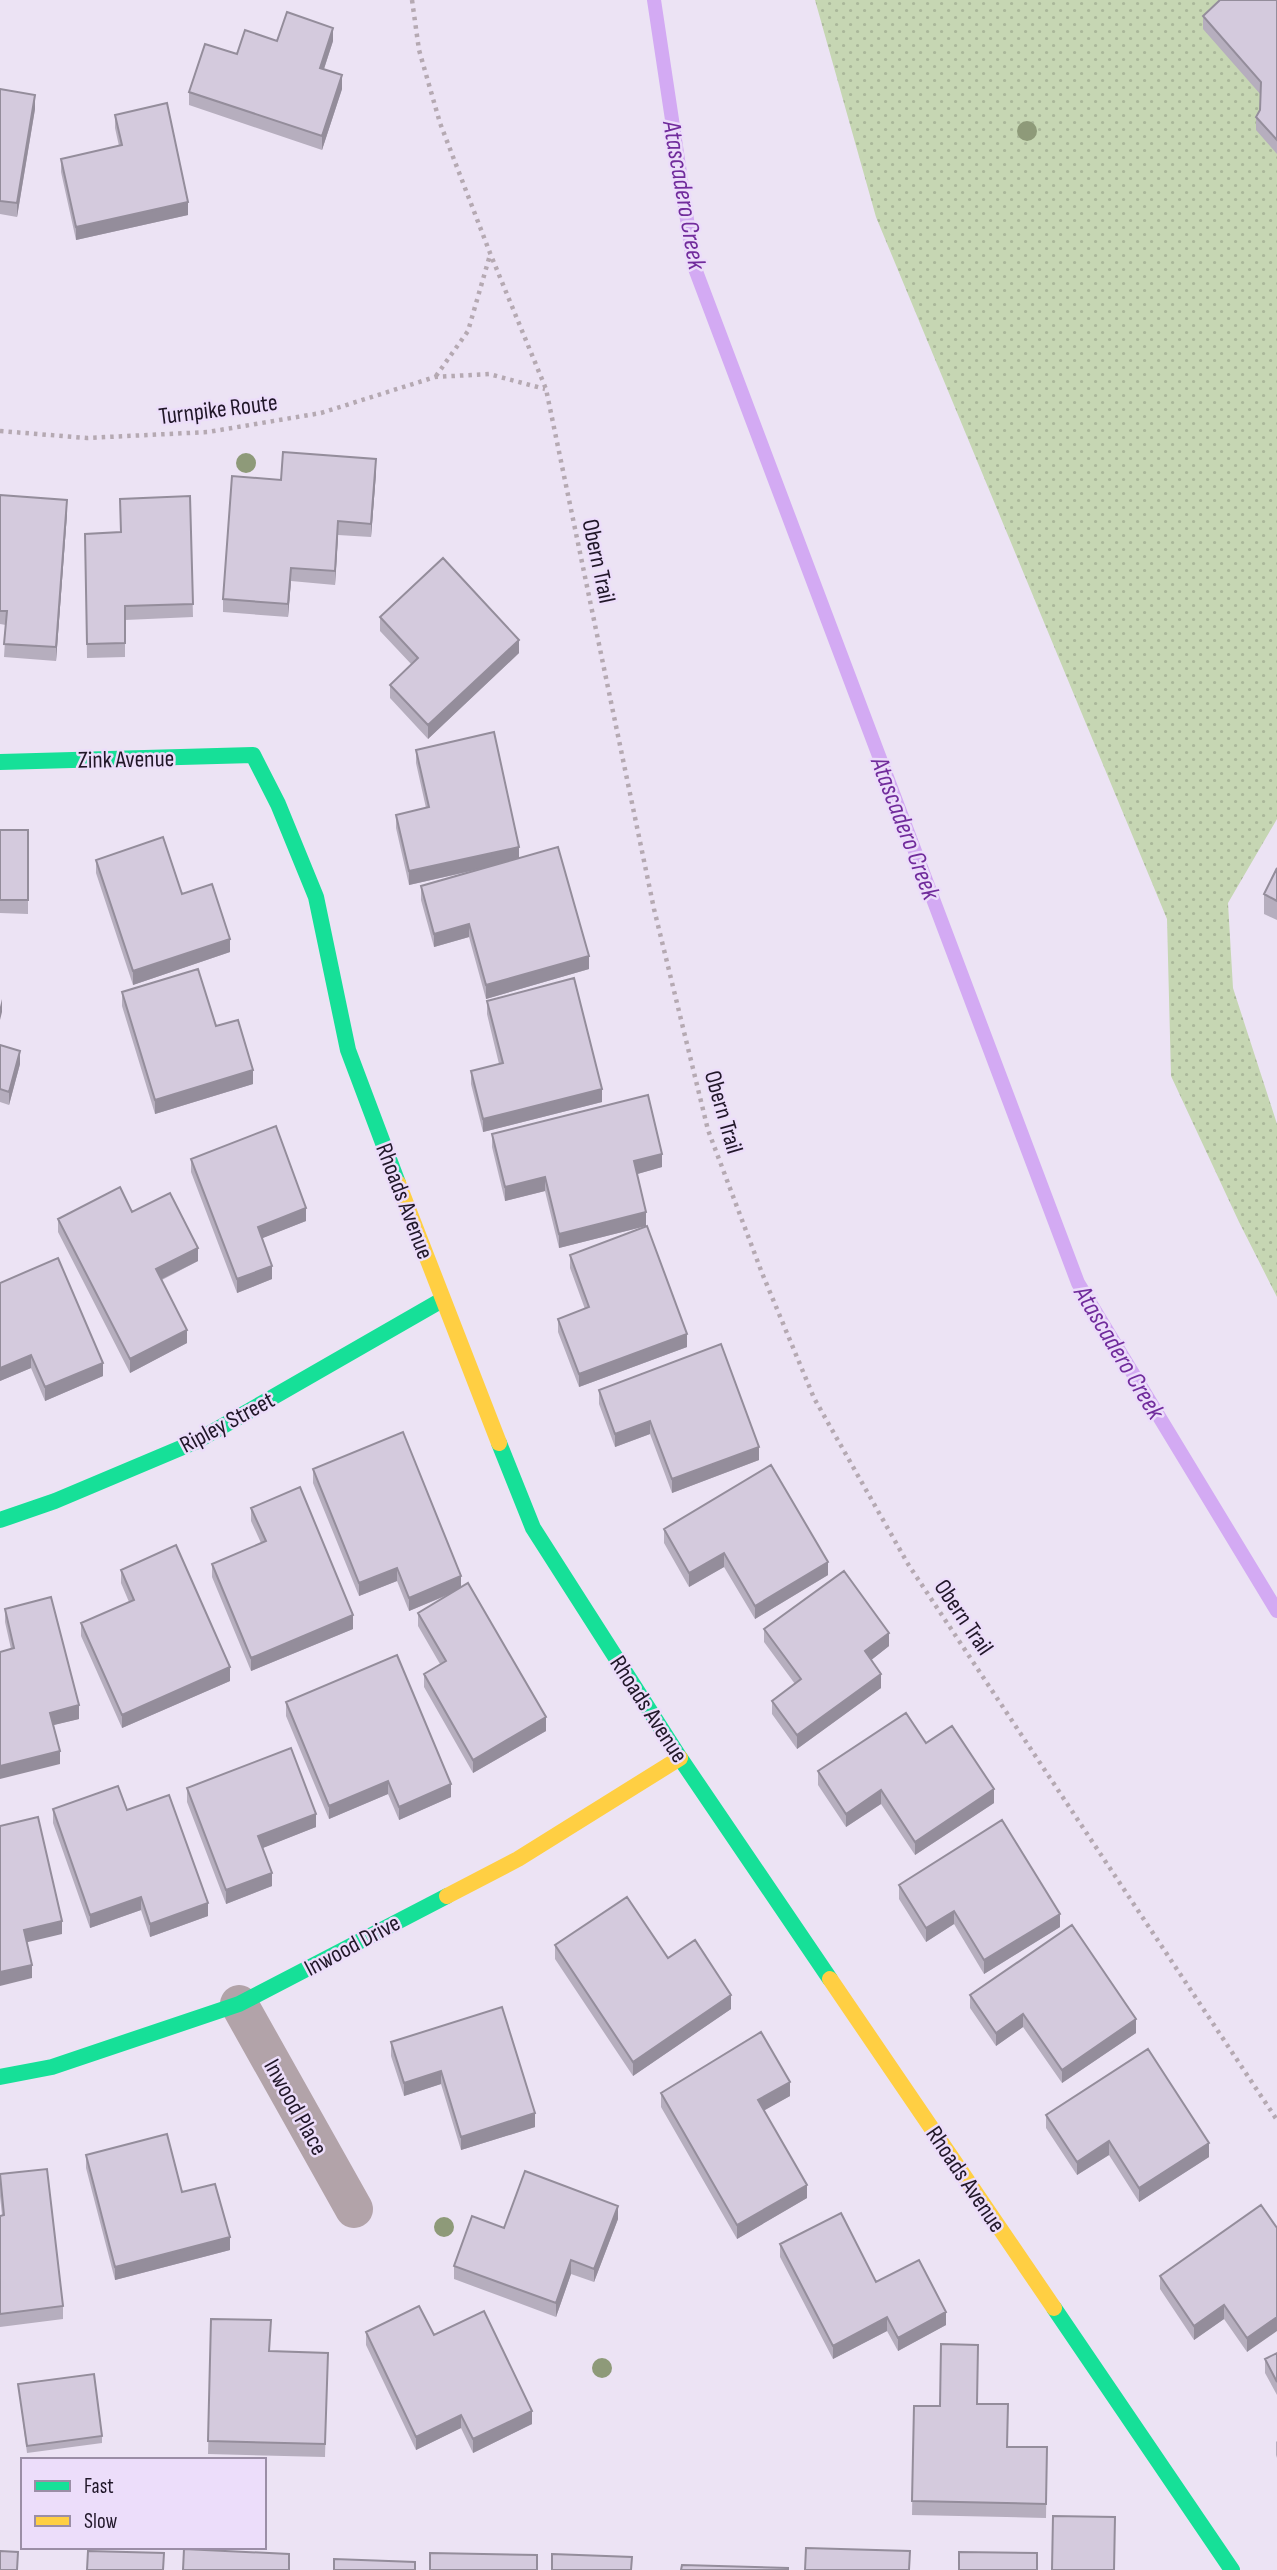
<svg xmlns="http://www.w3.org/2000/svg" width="1277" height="2570" viewBox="0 0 1277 2570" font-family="'Sofia Sans Condensed',sans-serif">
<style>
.grass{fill:url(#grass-dots)}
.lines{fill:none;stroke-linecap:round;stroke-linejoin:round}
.stream{stroke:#d3aaf3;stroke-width:14}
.path{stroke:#b5a9b2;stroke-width:4.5;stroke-dasharray:3.5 5;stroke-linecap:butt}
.street{stroke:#b2a3a9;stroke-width:38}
.fast{stroke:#16e098;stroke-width:16}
.slow{stroke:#ffcf43;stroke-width:16}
.tree{fill:#8e9a79}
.wall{fill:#b6aebe}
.shaded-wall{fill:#948d9b}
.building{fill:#d4cadd;stroke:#948d9b;stroke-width:2}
.labels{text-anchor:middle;stroke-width:5;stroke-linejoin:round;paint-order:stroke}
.street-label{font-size:24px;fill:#211729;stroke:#ecddfa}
.water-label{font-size:26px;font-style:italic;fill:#712c9c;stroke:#ecddfa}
</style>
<defs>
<pattern id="grass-dots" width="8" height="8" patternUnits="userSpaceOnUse" patternTransform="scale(1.75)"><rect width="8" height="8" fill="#c6d6b3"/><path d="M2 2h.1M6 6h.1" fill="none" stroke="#aab79a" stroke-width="1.8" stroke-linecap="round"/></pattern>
</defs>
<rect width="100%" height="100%" fill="#ece3f4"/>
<path class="grass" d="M815,0H1277V819L1228,903L1233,988L1277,1124V1297L1239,1222L1171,1076L1167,919L876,217Z"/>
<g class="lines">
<path class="stream" d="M654,0L694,266L1078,1283L1277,1611"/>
<path class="path" d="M412,0L419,50L440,123L490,253L546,389L654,909L708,1130L762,1273L814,1398L908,1564L1277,2120
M436,376L468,331L490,255
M0,431L87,438L208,432L321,413L435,377L489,374L545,389"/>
<path class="street" d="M239,2004L354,2209"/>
<path class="fast" d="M0,762L253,755L278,804L316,897L348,1050L398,1183
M499,1443L533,1528L680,1758L830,1979
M0,1520L55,1501L195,1442L442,1300
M0,2077L52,2067L239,2004L447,1896
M1054,2308L1232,2570"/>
<path class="slow" d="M398,1183L499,1443
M447,1896L518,1859L680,1758
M830,1979L1054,2308"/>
</g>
<g class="tree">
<circle cx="1027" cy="131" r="10"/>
<circle cx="246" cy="463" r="10"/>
<circle cx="444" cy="2227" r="10"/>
<circle cx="602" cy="2368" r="10"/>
</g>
<path class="wall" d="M1277,0V154L1256,130V117L1260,110L1261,95L1203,29V16Z
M277,41H333L324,69L342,89L322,150L189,105V92L237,54Z
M0,89L35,109L17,217L0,214Z
M115,115L188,215L76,240L61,172V159L119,146L115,128Z
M376,473L371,537L338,535L335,585L291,581L288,617L223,612V599L281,480Z
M0,495L67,514L56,661L4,657L6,625L0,624Z
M190,496L193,617L125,620V657L87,658L85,534L121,532Z
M380,617L519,653L428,739L390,698V685L412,665L380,631Z
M416,750L519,858L589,969L486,999L469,937L434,947L421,900V886L485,868L409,885L396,828V815L426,808L416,763Z
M0,830H28V914L0,913Z
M96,860L182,894L230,952L133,985L96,873Z
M1277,868V920L1264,914V894Z
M122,992L216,1026L253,1084L155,1114L122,1006Z
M487,1001L602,1102L483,1132L471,1084V1071L499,1064L487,1014Z
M0,1045L20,1064L9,1105L0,1102Z
M492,1134L662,1167L637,1174L646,1226L559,1248L545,1191L505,1201L492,1147Z
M191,1159L306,1221L262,1238L272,1279L237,1293L191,1172Z
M132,1212L198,1261L162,1280L187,1343L130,1373L58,1232V1219Z
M570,1255L687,1347L579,1387L558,1332V1319L585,1309L570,1268Z
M0,1283L103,1376L45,1401L31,1368L0,1381Z
M599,1390L759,1460L672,1493L650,1434L615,1447L599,1404Z
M313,1469L461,1587L546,1731L473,1773L424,1687V1674L440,1664L418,1626V1613L448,1595L409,1611L397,1581L359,1596L313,1483Z
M251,1508L353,1629L251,1671L212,1577V1564L261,1543L251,1521Z
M664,1529L828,1575L755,1619L724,1567L689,1587L664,1543Z
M121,1570L230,1681L122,1728L81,1636V1623L129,1602L121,1583Z
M5,1609L79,1719L53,1725L60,1764L11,1649L5,1622Z
M764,1629L889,1646L871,1660L881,1688L797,1749L772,1714V1701L795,1684L764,1642Z
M286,1702L451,1797L399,1820L388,1794L329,1819L286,1716Z
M818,1771L994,1803L915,1855L881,1804L846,1827L818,1785Z
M187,1788L316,1827L262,1848L272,1886L226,1904L187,1802Z
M53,1809L127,1810L208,1916L150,1937L141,1910L90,1928L53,1823Z
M899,1885L1060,1927L984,1974L954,1924L926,1942L899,1899Z
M555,1945L668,1958L731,2009L633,2076L555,1959Z
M970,1995L1136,2033L1062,2083L1023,2027L996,2046L970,2008Z
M391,2042L535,2127L461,2150L441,2084L404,2096L391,2056Z
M661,2093L790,2096L764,2110L807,2198L737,2239L661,2107Z
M1046,2115L1209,2157L1139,2202L1109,2155L1077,2175L1046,2128Z
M86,2155L182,2192L230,2250L115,2280L86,2168Z
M0,2174L63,2306V2319L0,2327V2216L2,2215L0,2196Z
M618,2219L594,2282L571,2274L556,2317L454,2279V2266L504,2228Z
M1277,2228L1247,2352L1224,2319L1194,2340L1160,2289V2276Z
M780,2244L876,2282L946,2325L898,2351L887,2331L833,2359L780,2257Z
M211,2319L270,2351L328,2353L325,2457L208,2454Z
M366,2332L434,2335L532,2424L473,2453L461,2428L416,2450L366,2345Z
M1277,2353V2395L1265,2373V2359Z
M18,2384L102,2436V2443L27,2453Z
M977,2404L1007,2447H1047L1046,2518L912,2515L914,2406H940Z
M1277,2441V2458L1276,2455V2442Z"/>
<path class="shaded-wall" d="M333,28V41L320,81V68Z
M342,75V89L322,150V136Z
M35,95V109L17,217V203Z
M188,202V215L76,240V227Z
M376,459V473L371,537V524Z
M67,500V514L56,661V647Z
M338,521V535L335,585V571Z
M291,568V581L288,617V604Z
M519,640V653L428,739V725Z
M519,847V860L409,885V871Z
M469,924V937L434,947V934Z
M230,939V952L133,985V971Z
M589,956V969L486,999V985Z
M2,999V1012L0,1020V1007Z
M20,1051V1064L9,1105V1092Z
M253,1070V1084L155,1114V1100Z
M602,1089V1102L483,1132V1119Z
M662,1154V1167L634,1175V1161Z
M545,1177V1191L505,1201V1187Z
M306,1208V1221L258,1240V1227Z
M646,1212V1226L559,1248V1234Z
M198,1248V1261L156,1282V1269Z
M272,1266V1279L237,1293V1279Z
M187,1330V1343L130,1373V1359Z
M687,1334V1347L579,1387V1374Z
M31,1355V1368L0,1381V1368Z
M103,1363V1376L45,1401V1387Z
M650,1421V1434L615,1447V1434Z
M759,1447V1460L672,1493V1479Z
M724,1553V1567L689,1587V1573Z
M828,1562V1575L755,1619V1606Z
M397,1568V1581L359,1596V1583Z
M461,1576V1589L409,1611V1598Z
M353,1615V1629L251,1671V1658Z
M889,1633V1646L865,1665V1651Z
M230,1667V1681L122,1728V1715Z
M881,1674V1688L797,1749V1735Z
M79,1705V1719L50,1726V1713Z
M546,1717V1731L473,1773V1760Z
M60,1751V1764L0,1779V1766Z
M388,1781V1794L329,1819V1806Z
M451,1784V1797L399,1820V1807Z
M994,1789V1803L915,1855V1842Z
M881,1790V1804L846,1827V1814Z
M316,1814V1827L258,1850V1836Z
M272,1873V1886L226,1904V1890Z
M141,1897V1910L90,1928V1915Z
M208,1903V1916L150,1937V1924Z
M954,1911V1924L926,1942V1928Z
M1060,1914V1927L984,1974V1960Z
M62,1921V1934L24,1943V1930Z
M32,1965V1978L0,1986V1972Z
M731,1995V2009L633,2076V2062Z
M1023,2014V2027L996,2046V2033Z
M1136,2019V2033L1062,2083V2070Z
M441,2071V2084L404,2096V2083Z
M790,2082V2096L758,2114V2100Z
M535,2113V2127L461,2150V2137Z
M1109,2141V2155L1077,2175V2162Z
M1209,2143V2157L1139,2202V2188Z
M807,2185V2198L737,2239V2225Z
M618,2206V2219L594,2282V2269Z
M230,2237V2250L115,2280V2267Z
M571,2260V2274L556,2317V2303Z
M1224,2305V2319L1194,2340V2326Z
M946,2312V2325L898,2351V2338Z
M887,2317V2331L833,2359V2346Z
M1277,2317V2331L1247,2352V2338Z
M532,2411V2424L473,2453V2439Z
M461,2415V2428L416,2450V2437Z"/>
<path class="building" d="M1220,0H1277V140L1256,117L1260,110L1261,82L1203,16Z
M287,12L333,28L320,68L342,75L322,136L189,92L205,44L237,54L245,30L277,41Z
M0,89L35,95L17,203L0,201Z
M167,103L188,202L76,227L61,159L122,145L115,115Z
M283,452L376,459L371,524L338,521L335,571L291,568L288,604L223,599L232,476L281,480Z
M0,495L67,500L56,647L4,644L7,611H0Z
M190,496L193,604L125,606V643L87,644L85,534L121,532L120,499Z
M443,558L519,640L428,725L390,685L418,658L380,617Z
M494,732L519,847L409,871L396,815L429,807L416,750Z
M0,830H28V900H0Z
M163,837L182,894L212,884L230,939L133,971L96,860Z
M558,847L589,956L486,985L469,924L434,934L421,886Z
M1277,868V901L1264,894Z
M198,969L216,1026L238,1020L253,1070L155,1100L122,992Z
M574,978L602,1089L483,1119L471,1071L503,1063L487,1001Z
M0,1045L20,1051L9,1092L0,1089Z
M648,1095L662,1154L634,1161L646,1212L559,1234L545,1177L505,1187L492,1134Z
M276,1126L306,1208L258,1227L272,1266L237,1279L191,1159Z
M120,1187L132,1212L170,1193L198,1248L156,1269L187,1330L130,1359L58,1219Z
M647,1226L687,1334L579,1374L558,1319L589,1307L570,1255Z
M58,1258L103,1363L45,1387L31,1355L0,1368V1283Z
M721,1344L759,1447L672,1479L650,1421L615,1434L599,1390Z
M403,1432L461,1576L409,1598L397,1568L359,1583L313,1469Z
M771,1465L828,1562L755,1606L724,1553L689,1573L664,1529Z
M300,1487L353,1615L251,1658L212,1564L266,1541L251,1508Z
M176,1545L230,1667L122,1715L81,1623L134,1600L121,1570Z
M844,1571L889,1633L865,1651L881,1674L797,1735L772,1701L801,1679L764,1629Z
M468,1583L546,1717L473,1760L424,1674L446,1661L418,1613Z
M51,1597L79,1705L50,1713L60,1751L0,1766V1652L14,1648L5,1609Z
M397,1655L451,1784L399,1807L388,1781L329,1806L286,1702Z
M906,1713L926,1743L952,1726L994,1789L915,1842L881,1790L846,1814L818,1771Z
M291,1748L316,1814L258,1836L272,1873L226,1890L187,1788Z
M118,1786L127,1810L169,1795L208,1903L150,1924L141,1897L90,1915L53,1809Z
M38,1817L62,1921L24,1930L32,1965L0,1972V1826Z
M1002,1820L1060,1914L984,1960L954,1911L926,1928L899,1885Z
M627,1897L668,1958L695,1940L731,1995L633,2062L555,1945Z
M1072,1925L1136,2019L1062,2070L1023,2014L996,2033L970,1995Z
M502,2007L535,2113L461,2137L441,2071L404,2083L391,2042Z
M761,2032L790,2082L758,2100L807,2185L737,2225L661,2093Z
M1148,2049L1209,2143L1139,2188L1109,2141L1077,2162L1046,2115Z
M167,2134L182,2192L215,2184L230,2237L115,2267L86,2155Z
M47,2169L63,2306L0,2314V2216L4,2215L0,2174Z
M525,2171L618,2206L594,2269L571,2260L556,2303L454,2266L472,2216L504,2228Z
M1261,2205L1277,2228V2317L1247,2338L1224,2305L1194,2326L1160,2276Z
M841,2213L876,2282L919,2260L946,2312L898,2338L887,2317L833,2346L780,2244Z
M419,2306L434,2335L484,2311L532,2411L473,2439L461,2415L416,2437L366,2332Z
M211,2319L271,2320L269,2351L328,2353L325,2444L208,2441Z
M941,2344L978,2345L977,2404H1008L1007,2447H1047L1046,2504L912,2501L914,2406H940Z
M1277,2353V2382L1265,2359Z
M94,2374L102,2436L27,2446L18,2384Z
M1053,2516L1115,2517L1114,2570H1052Z
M806,2548L910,2551L909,2570H805Z
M184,2549L289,2554V2570H183Z
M0,2551L18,2552L17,2570H0Z
M88,2551L164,2553L163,2570H87Z
M959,2552L1037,2553V2570H959Z
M430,2553L537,2555V2570H430Z
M552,2554L632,2557L631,2570H552Z
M334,2559L415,2562V2570H334Z
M682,2565L788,2568V2570H681Z"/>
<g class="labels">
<g class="street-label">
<text transform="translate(218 409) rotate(-7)" y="8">Turnpike Route</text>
<text transform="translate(599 561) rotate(78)" y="8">Obern Trail</text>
<text transform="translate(126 759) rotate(-1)" y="8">Zink Avenue</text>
<text transform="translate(724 1112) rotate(74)" y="8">Obern Trail</text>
<text transform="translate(405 1201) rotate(69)" y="8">Rhoads Avenue</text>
<text transform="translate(227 1422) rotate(-28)" y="8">Ripley Street</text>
<text transform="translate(964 1617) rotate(56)" y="8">Obern Trail</text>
<text transform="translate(649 1709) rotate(57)" y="8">Rhoads Avenue</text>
<text transform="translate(352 1945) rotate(-28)" y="8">Inwood Drive</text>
<text transform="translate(296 2107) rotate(61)" y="8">Inwood Place</text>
<text transform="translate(966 2179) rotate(56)" y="8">Rhoads Avenue</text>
</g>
<g class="water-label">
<text transform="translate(685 195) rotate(80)" y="9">Atascadero Creek</text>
<text transform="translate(906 828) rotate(69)" y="9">Atascadero Creek</text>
<text transform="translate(1120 1352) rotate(59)" y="9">Atascadero Creek</text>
</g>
</g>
<rect x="21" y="2458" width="245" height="91" fill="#ecddfa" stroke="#9b8ea6" stroke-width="2"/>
<rect x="35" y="2481" width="35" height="10" fill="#16e098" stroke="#9b8ea6" stroke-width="2"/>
<text x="84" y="2493" font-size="21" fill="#211729">Fast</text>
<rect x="35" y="2516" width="35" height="10" fill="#ffcf43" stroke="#9b8ea6" stroke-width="2"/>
<text x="84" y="2528" font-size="21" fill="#211729">Slow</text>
</svg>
